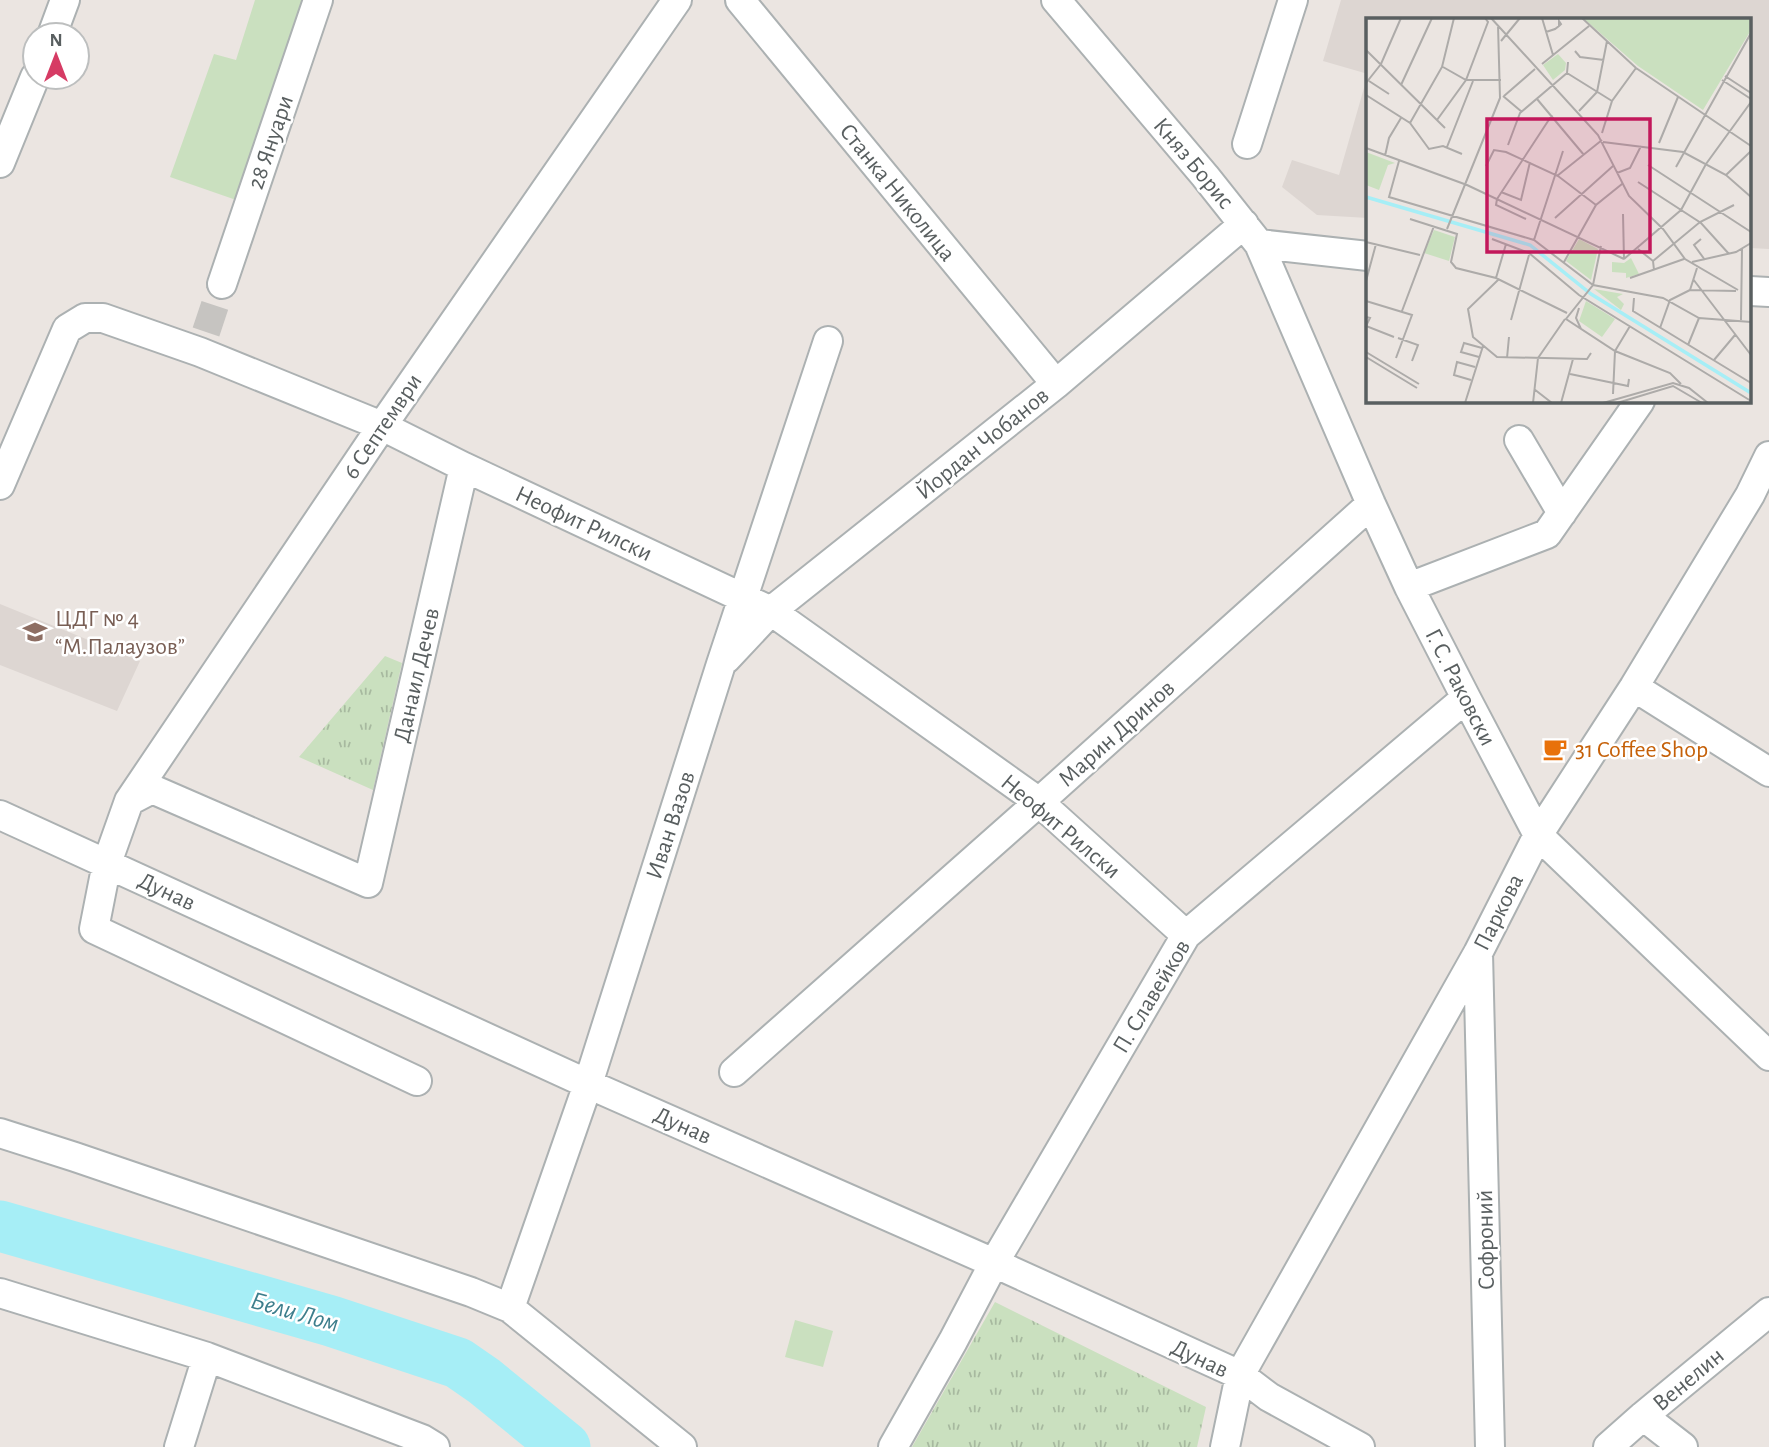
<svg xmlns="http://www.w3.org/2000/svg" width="1769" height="1447" viewBox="0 0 1769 1447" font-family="'Alegreya Sans',sans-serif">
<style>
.education{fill:#ddd6d2}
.green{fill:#cae0bf}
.park{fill:url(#park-tufts)}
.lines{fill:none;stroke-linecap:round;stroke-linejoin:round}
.river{stroke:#a6eef6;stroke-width:51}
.minor-tunnel{stroke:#c6c4c1;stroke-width:28;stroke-dasharray:28 14;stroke-linecap:butt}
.minor-casing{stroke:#acb1b2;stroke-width:32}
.minor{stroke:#fff;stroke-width:28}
.labels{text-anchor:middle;stroke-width:5;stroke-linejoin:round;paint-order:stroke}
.street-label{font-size:24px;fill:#595f60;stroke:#fff}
.education-label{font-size:24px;fill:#785e54;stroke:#fff;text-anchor:start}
.food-label{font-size:24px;fill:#c56008;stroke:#fff;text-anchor:start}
.water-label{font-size:26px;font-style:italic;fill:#3d7e8c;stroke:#fff}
.inset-river{fill:none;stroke:#a6eef6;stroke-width:3.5}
.inset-road{fill:none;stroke:#adaba9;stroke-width:2}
.view{fill:#c2185b;fill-opacity:0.15;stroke:#c2185b;stroke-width:3.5}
.inset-edge{fill:none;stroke:#595f60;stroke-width:3.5}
</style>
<defs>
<pattern id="park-tufts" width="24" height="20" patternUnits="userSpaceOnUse" patternTransform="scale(1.75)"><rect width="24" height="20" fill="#cae0bf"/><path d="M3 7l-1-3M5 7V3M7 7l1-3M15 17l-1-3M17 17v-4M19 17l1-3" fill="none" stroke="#a7b99f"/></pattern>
</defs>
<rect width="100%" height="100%" fill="#ebe5e1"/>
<path class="education" d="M1341,0H1769V249L1750,248V19H1368V218L1317,215L1282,187L1292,160L1339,175L1368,74L1323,61Z
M0,604L140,661L117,711L0,665Z"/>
<path class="green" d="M255,0H307L239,201L170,177L214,54L236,60Z
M795,1320L833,1331L823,1367L785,1357Z"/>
<path class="park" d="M385,656L402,663L373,790L299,757Z
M995,1302L1206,1407L1197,1447H912Z"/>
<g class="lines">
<path class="river" d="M0,1226L331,1321L458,1363L484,1381L565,1447"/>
<path class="minor-tunnel" d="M206,332L222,284"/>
<g class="minor-casing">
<path id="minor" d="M740,0L1056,384
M1056,0L1205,176L1259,244L1371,504L1409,587L1466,698L1538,835L1769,1056
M52,35L65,0
M1247,144L1293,0
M0,163L35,77
M1259,244L1368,256
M222,284L318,0
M1750,291L1769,292
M1519,440L1562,513
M0,485L67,329L85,318H103L200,352L382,426L464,467L771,611L1039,802L1186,935
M1409,587L1547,534L1640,401
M726,659L771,611L1056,384L1244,224
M1634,687L1769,772
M129,801L152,789L368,883L464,467
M0,815L588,1084L994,1263L1240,1375L1269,1397L1360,1447
M1478,953L1490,1447
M734,1072L1039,802L1371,504
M417,1081L94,929L107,863L129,801L382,426L677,0
M0,1133L75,1157L471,1292L510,1308L682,1447
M0,1293L207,1357L422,1439L435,1447
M510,1308L588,1084L721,664L828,341
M1643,1416L1683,1447
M179,1447L207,1357
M893,1447L953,1341L994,1263L1186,935L1466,698
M1225,1447L1240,1375L1478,953L1538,835L1634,687L1750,495L1769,456
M1608,1447L1643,1416L1769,1312"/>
</g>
<use href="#minor" class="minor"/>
</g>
<defs>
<g id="school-bare" transform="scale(1.89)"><path d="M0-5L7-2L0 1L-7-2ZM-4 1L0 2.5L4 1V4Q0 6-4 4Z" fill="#8d6e63" stroke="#fff" stroke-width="2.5" paint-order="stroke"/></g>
<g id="cafe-bare" transform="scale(1.89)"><path d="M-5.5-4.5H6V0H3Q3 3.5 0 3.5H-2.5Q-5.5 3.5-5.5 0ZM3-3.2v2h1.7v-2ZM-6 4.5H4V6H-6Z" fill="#e8710a" stroke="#fff" stroke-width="2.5" paint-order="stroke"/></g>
</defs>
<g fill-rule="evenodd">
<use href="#school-bare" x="35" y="632"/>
<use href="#cafe-bare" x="1555" y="749"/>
</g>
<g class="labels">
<g class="street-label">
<text transform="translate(270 142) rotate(-71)" y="8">28 Януари</text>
<text transform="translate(1194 163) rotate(50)" y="8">Княз Борис</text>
<text transform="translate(898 192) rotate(51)" y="8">Станка Николица</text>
<text transform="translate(382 426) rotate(-56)" y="8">6 Септември</text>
<text transform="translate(982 443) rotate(-39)" y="8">Йордан Чобанов</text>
<text transform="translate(584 523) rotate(25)" y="8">Неофит Рилски</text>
<text transform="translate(416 675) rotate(-77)" y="8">Данаил Дечев</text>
<text transform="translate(1461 687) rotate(63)" y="8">Г. С. Раковски</text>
<text transform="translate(1116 733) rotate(-42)" y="8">Марин Дринов</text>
<text transform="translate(670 825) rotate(-72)" y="8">Иван Вазов</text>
<text transform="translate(1061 826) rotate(40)" y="8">Неофит Рилски</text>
<text transform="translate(167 891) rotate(25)" y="8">Дунав</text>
<text transform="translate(1498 912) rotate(-63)" y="8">Паркова</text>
<text transform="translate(1151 996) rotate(-59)" y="8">П. Славейков</text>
<text transform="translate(683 1125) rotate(24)" y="8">Дунав</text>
<text transform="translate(1485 1240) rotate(-91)" y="8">Софроний</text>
<text transform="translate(1200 1358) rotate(25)" y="8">Дунав</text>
<text transform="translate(1688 1379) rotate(-40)" y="8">Венелин</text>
</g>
<g class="education-label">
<text x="55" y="626">ЦДГ № 4<tspan x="55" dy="28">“М.Палаузов”</tspan></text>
</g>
<g class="food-label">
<text x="1575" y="757">31 Coffee Shop</text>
</g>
<g class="water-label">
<text transform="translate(295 1311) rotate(16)" y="9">Бели Лом</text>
</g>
</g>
<g transform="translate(1366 18)">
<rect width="385" height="385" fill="#ebe5e1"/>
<path d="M192,36L200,45L199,52L187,62L177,47Z" fill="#cae0bf"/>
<path d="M217,0H385V12L337,92L272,48ZM0,134L29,145L22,147L13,172L0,167ZM68,212L89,219L83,243L58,235ZM213,221L232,231L225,262L200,243ZM265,240L273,256L260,260V255L246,254V244L258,245ZM228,271L257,276L251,279L258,286L255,292ZM220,283L249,301L236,319L213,303Z" fill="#cae0bf"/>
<path class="inset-river" d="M0,179L164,227L225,276L385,375"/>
<path class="inset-road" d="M125,0L232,117L263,178L297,211L319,241L372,272M176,0L187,37M216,0L270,50L385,128M180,14L189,11L193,8L195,6L193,3V8M135,23L154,0M0,32L79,110M209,33L214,39L238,42M176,46L223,8M77,49L100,62H135M201,55L246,83M359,58L385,75M356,62L385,81M3,63L23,76M0,65L15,46L35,0M35,67L66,0M0,77L44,105L63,131L77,128L96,136M137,78L156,94M138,78L169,51M171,81L218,137M213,93L231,74L241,23M71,102L100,62L122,4L119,0M44,105L76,49L88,0M236,115L246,83L270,50M237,124L317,134L360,157L385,179M293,125L312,79M142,127L154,95L201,55L202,44M81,129L107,63M0,130L101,167L258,241M19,138L23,120L35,100M33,143L23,179L168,222L227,267L297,280L333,300L385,304M282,147L385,214M120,148L128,132L140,134L192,158L230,187M310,149L385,15M251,155L264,150L275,128M360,157L385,133M191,158L236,122M272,164L335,205L363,236M135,174L155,182L164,144M257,196L258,241M189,200L247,148M44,201L91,216L85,244L90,250L130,260L201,295M160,201L130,187L131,181L186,97M81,211L134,80L132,7M126,221L163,235L213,277L385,383M335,221L328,227L339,242M168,222L197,133M0,224L54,237M235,228L227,267L200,301L249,333L304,355L315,366M272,231L287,243L288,252M258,241L315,192L340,146L385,84M287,243L334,204L368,187M198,244L230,187L256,166M326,244L370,234L385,225M130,260L140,226M264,260L318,241M327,261L385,337M132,262L102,291L107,319L131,339L221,341L225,335M0,263L10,226M324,272L370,273M324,272L331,250M268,280L267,293L385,365M0,283L46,297L30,340M213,290L210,300L215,311M36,293L68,208M0,299L4,300L0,308L28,319M145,302L163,237M375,302L376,231M294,310L304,282L324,272M32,320L52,327L46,343M322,327L333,300M0,334L53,366M0,339L51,370M113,339L95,334L98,325L116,330M141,340L143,319M348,342L369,317M204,356L262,368L263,361M105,362L88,357L91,344L109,349M168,371L186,385M247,376L249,333L264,308M99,385L117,328M167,385L172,340L199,301M195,385L207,341M237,385L307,365L323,370L342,385M251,385L307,368L336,385"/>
<path class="view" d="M121,101H284V234H121Z"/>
<rect width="385" height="385" class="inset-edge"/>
</g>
<g transform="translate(56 56)"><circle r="33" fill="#ffffff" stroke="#bdbfbf" stroke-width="2"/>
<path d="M0-5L12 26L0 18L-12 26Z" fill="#d63b64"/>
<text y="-10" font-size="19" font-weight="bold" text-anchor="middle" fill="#595f60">N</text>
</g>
</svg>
